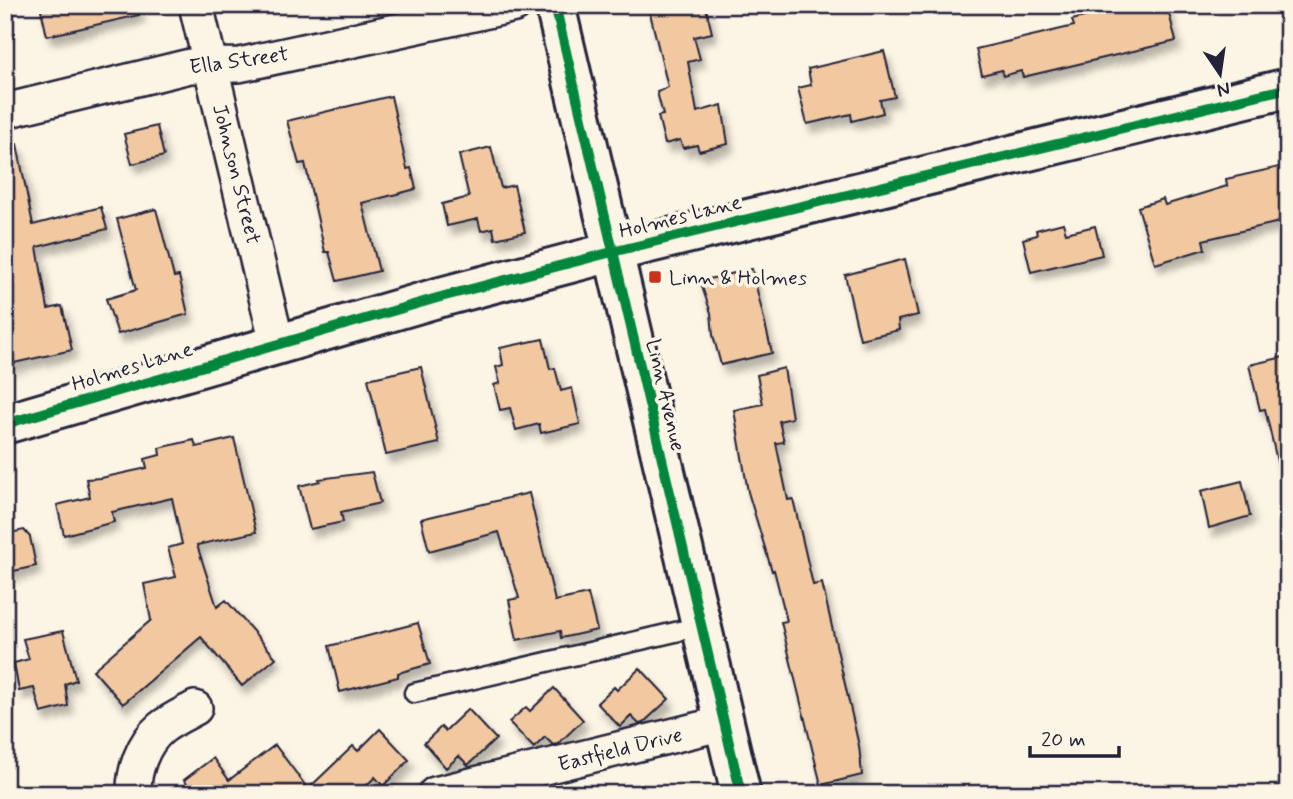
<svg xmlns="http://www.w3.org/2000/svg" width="1293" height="799" viewBox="0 0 1293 799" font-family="Mynerve,sans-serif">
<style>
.building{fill:#f1c8a0;stroke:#22223b;stroke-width:2;filter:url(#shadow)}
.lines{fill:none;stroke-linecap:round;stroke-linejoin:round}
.service-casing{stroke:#22223b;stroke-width:23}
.minor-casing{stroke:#22223b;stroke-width:38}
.tertiary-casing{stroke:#22223b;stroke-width:44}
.secondary-casing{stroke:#22223b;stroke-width:44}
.service{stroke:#fcf5e5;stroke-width:18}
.minor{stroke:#fcf5e5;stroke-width:33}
.tertiary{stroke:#fcf5e5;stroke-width:38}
.secondary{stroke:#fcf5e5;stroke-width:38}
.cycleway-casing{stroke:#fcf5e5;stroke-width:15}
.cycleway{stroke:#00873e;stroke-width:10}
.poi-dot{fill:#c8321e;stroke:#fcf5e5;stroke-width:2.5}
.labels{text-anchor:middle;stroke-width:7;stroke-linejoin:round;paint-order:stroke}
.street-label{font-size:21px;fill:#22223b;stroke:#fcf5e5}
.poi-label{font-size:21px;fill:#22223b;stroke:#fcf5e5;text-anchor:start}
</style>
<defs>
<filter id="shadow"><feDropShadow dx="4.5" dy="8" stdDeviation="3.5" flood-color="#0004"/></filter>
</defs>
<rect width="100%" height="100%" fill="#fcf5e5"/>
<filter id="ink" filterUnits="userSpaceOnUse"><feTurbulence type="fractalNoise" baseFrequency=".0143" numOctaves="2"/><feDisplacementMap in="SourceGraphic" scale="14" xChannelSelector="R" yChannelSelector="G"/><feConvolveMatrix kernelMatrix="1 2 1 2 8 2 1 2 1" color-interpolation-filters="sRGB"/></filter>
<g filter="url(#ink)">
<path class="building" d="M40,5H138L139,15L47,36Z
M648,5H694L695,11L706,8L712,33L694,37L700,59L688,62L697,112L722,105L728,144L699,151L697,145L683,148L680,140L665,144L658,116L663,115L657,92L668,87Z
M1098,5H1167L1176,41L1023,77L1021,71L1003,76L1002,70L982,75L976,49L1074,26L1072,20L1100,13Z
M884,51L895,97L880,100L883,113L852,121L851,114L807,124L798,88L811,85L808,69Z
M391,96L407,169L411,168L416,189L362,203L379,271L337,281L329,252H325L305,163L299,164L287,121Z
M157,126L164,156L132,164L124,134Z
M17,144L33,225L101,207L107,229L37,247L48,309L62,306L72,350L5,365V145Z
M491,147L501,188L514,185L525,232L495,239L493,228L481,231L478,219L447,226L442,204L469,197L459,155Z
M1288,165V220L1203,240L1205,249L1155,264L1138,207L1163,199L1165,205L1227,186L1226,179Z
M156,209L174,277L179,276L188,314L118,334L106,299L136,290L117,219Z
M1063,223L1066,233L1095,226L1102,255L1031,272L1023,239L1037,235L1036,230Z
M905,259L918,315L898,320L899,330L860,339L845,275Z
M752,269L772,353L721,365L713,335L711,313L700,281Z
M543,339L550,369L555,368L561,391L572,388L580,424L541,433L539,424L516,430L510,408L500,410L494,385L500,383L496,367L503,365L500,348Z
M1288,356V464L1278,465L1265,409L1260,410L1249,365Z
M421,367L439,443L386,455L368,379Z
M784,368L792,418L779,421L784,442L776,443L788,500L793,499L813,585L822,583L859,746L862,775L821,785L781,622L787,621L774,570L772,571L748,492L734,410L763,404L757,375Z
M234,438L256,532L197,545L217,607L226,600L276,658L242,686L201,637L123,704L93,670L151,620L144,584L176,577L168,548L182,544L172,498L112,512L114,522L64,535L57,505L90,497L86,479L101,478L147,468L145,459L160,455L159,448L194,440L196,447Z
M372,472L380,503L341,512L343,522L310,529L299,486L320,481L319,479Z
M1242,481L1250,516L1209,528L1201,491Z
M529,493L555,601L588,594L597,630L561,638L560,631L517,640L509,600L519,598L499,532L429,551L421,519Z
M24,530L30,537L36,566L5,573V534Z
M418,623L430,664L398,673V677L340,692L329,646Z
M63,631L76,680L65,684L68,706L41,713L34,688L19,691L14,663L29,659L23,639Z
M640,668L669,699L643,723L639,724L631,716L620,727L597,703L614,687L617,690Z
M554,688L583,720L558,744L553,745L545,737L534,748L509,722L526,707L530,711Z
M468,709L496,739L468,765L459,756L446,768L424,743L441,727L445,731Z
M380,729L409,760L383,786L375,777L358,794H195L184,780L213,758L229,780L275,745L308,789L353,746L358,751Z"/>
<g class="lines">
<g class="service-casing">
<path id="service" d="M414,693L701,626"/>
</g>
<g class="minor-casing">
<path id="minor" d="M196,5L277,343
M5,111L190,66L239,65L515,5
M134,794C133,771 143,743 161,728C171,720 184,714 195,708
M435,794L724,723"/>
</g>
<g class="tertiary-casing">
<path id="tertiary" d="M5,424L437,298L612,252L1288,88"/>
</g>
<g class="secondary-casing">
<path id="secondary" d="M555,5L741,794"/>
</g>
<use href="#service" class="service"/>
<use href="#minor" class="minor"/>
<use href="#tertiary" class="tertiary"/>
<use href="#secondary" class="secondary"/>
<g class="cycleway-casing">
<path id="cycleway" d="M555,5L741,794
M5,424L437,298L612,252L1288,88"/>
</g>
<use href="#cycleway" class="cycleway"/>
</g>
</g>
<rect class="poi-dot" x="648" y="270" width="14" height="14" rx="3.5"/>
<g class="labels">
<g class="street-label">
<text transform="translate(239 60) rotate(-8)" y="7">Ella Street</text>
<text transform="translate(237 174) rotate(76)" y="7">Johnson Street</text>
<text transform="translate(680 216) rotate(-14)" y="7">Holmes Lane</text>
<text transform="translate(132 366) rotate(-17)" y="7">Holmes Lane</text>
<text transform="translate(666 395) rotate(77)" y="7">Linn Avenue</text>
<text transform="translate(620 749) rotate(-14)" y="7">Eastfield Drive</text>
</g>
<g class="poi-label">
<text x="669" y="284">Linn &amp; Holmes</text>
</g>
</g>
<rect width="1293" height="799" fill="none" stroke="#fcf5e5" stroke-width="28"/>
<rect x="14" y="14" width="1265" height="771" fill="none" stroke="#22223b" stroke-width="2.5" filter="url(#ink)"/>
<g transform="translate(1220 74) rotate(167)" stroke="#fcf5e5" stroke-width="5" paint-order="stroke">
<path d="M0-5L12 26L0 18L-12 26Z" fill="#22223b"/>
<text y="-10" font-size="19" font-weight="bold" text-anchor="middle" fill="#22223b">N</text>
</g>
<path d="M1030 746v10h89v-10" fill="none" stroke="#22223b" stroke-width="3.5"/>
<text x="1041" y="746" font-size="21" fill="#22223b" stroke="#fcf5e5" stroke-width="5" paint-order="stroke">20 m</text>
</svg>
